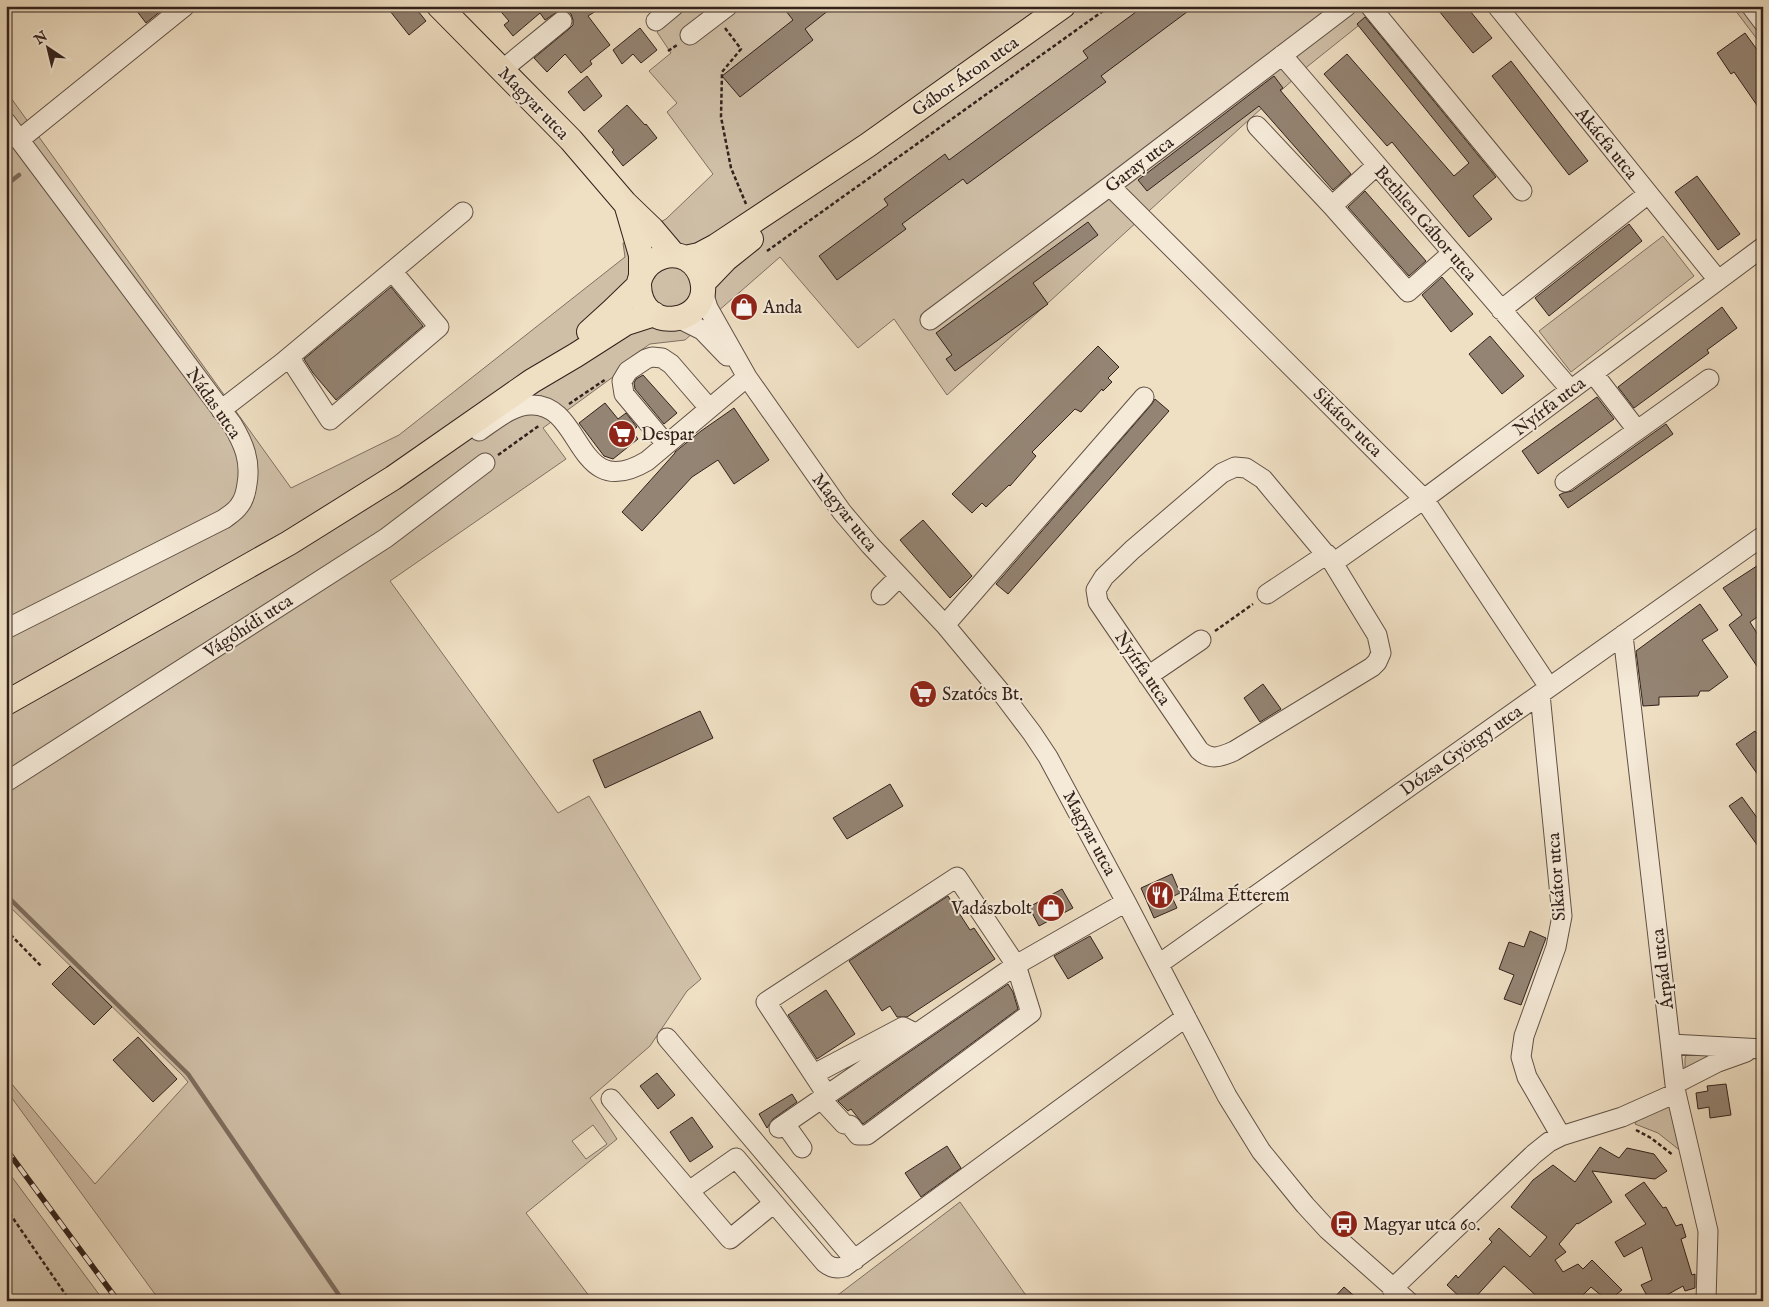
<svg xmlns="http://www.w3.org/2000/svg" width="1769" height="1307" viewBox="0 0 1769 1307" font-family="'IM FELL English',serif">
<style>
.green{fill:#cfbfa7;stroke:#807062;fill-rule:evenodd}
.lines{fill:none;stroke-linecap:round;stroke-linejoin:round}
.stream{stroke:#7d6d5e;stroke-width:4.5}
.building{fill:#948473;stroke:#32221c}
.minor-casing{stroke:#615146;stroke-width:21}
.major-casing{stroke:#32221c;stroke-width:26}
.path{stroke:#32221c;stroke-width:2.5;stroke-dasharray:4 2.5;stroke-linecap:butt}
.minor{stroke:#f5ead8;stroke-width:19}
.major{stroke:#efdfc3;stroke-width:24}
.rail-casing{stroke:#32221c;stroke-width:5.5}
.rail{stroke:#f5ead8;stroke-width:4;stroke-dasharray:11;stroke-linecap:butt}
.labels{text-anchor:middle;stroke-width:4;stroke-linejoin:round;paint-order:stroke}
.street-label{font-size:18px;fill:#32221c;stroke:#f5ead8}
.poi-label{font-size:18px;fill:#32221c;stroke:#f5ead8;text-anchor:start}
</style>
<rect width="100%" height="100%" fill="#efdfc3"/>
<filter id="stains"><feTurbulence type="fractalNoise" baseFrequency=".004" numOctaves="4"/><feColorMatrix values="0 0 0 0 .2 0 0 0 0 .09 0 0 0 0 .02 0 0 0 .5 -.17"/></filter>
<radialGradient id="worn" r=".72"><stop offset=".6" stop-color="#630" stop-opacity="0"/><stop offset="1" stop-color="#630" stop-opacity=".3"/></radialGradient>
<path class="green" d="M689,6H1383L1308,66L947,395L894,319L858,348L780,257L685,340L650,344L631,357L617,374L543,428L566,459L390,581L558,813L589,796L701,979L687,991L650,1046L590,1098L617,1139L526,1213L593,1301H160L6,1090V1077L95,1184L188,1082L182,1075L6,903V91L291,488L399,435L625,257L623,243L666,219L713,174L667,112L677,103L649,71L671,53L657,32ZM593,1125L607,1144L586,1159L572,1141Z
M1732,6H1763V47Z
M1663,236L1694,276L1571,372L1539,331Z
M1687,1053H1724L1685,1068V1058Z
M1670,1106L1682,1152L1658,1133L1635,1124L1637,1120Z
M6,1169L104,1301H6Z
M960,1202L1030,1301H830Z"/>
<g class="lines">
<path class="stream" d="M6,185L19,175
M6,895L188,1074L343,1301"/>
</g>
<path class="building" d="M133,6H167L146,23Z
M386,6H414L426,21L409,35Z
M496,6H604L588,16L610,45L590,61L592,64L581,73L565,54L547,72L534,58L569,29L573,25V20L571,14L566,10H560L545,20L540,13L513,36L504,25L509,21Z
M782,6H834L805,29L813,40L740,97L722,76L793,20Z
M1144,6H1195L1101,76L1106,82L967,184L963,179L902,224L906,229L837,280L819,256L888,205L884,199L945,154L949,160L1088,58L1083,51Z
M1435,6H1466L1492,38L1473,53Z
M1365,17L1496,177L1473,196L1492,219L1469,237L1392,142L1387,146L1324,74L1347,54L1454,176L1469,163L1357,24Z
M640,28L657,50L641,63L633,54L622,64L613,50Z
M1745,33L1763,58V114L1734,72L1731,74L1717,53Z
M1511,61L1588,161L1569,175L1492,76Z
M587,76L602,96L584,111L568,92Z
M1274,76L1283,88L1280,90L1351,174L1333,190L1259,106L1147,191L1138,180Z
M627,105L645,125L646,124L657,138L623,166L612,152L614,150L598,131Z
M1697,176L1740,234L1718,250L1675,192Z
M1365,191L1426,261L1409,276L1348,207Z
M1088,222L1098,235L1033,283L1048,304L955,371L946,359L952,355L936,333Z
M1629,224L1642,241L1549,316L1535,298Z
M1442,277L1473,314L1451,332L1422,295Z
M391,287L423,326L336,400L313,373L304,359Z
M1722,307L1737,328L1707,350L1709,353L1634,408L1618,387Z
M1490,336L1524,376L1502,394L1469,354Z
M1098,346L1119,367L1108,378L1112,382L1103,391L1102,389L1081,412L1075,409L1032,452L1036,456L1010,486L1009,485L986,507L982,503L972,513L952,494Z
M643,375L677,413L664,424L635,389L634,383L636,379Z
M1597,397L1614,419L1538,474L1522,451Z
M1155,399L1169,411L1008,594L996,584L1152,404Z
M605,403L618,419L626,413L637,427L632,431L638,439L613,459L604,456L579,423Z
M734,408L769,460L734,484L718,460L692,477L642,531L622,512L675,453V452L701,431Z
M1666,424L1673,434L1568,508L1559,495L1563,493L1572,491Z
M923,520L972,576L950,598L900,540Z
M1763,562V613L1750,622L1763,643V675L1729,625L1742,615L1723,588Z
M1700,604L1718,630L1702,640L1728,677L1709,691H1700L1698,696L1659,697V705L1643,706L1636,651Z
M1263,684L1281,709L1260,722L1244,698Z
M700,711L713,738L605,788L593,760Z
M1755,731L1763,742V782L1736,744Z
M890,784L903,806L847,839L833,818Z
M1742,797L1763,826V853L1729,806Z
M1172,874L1180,893L1172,897L1177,908L1154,918L1141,888Z
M1062,889L1073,908L1039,926L1029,907Z
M948,896L970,930L974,928L995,959L907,1017H897L890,1006L882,1011L849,961Z
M1530,931L1546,938L1521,1005L1504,999L1514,975L1499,969L1509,942L1524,947Z
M1090,936L1103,958L1068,979L1054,956Z
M70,966L112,1007L94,1025L52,984Z
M1008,984L1013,992L1018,1009L863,1124L851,1109L848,1111L838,1101Z
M826,990L855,1034L817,1059L788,1015Z
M138,1037L177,1079L153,1102L113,1060Z
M657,1073L675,1095L658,1109L640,1086Z
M1726,1084L1731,1115L1710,1118L1709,1107L1698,1109L1696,1093L1708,1091L1707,1086Z
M792,1094L797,1102L773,1119L767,1128L759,1114Z
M692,1117L713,1147L690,1162L670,1132Z
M947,1146L961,1168L921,1197L905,1173Z
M1600,1147L1619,1158L1627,1148L1654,1154L1667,1171L1655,1179L1592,1171L1612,1202L1578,1224L1577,1223L1559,1244L1566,1252L1555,1260L1563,1272L1578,1264L1583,1269L1592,1260L1622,1290L1608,1301L1591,1287L1577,1301H1542L1504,1266L1472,1301H1464L1447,1285L1456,1275L1458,1278L1492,1242L1489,1239L1499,1228L1530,1257L1547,1237L1511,1207L1533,1180L1553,1165L1575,1182Z
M1644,1182L1663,1208L1666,1207L1676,1226L1682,1224L1686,1237L1681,1239L1692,1275L1695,1274V1288L1685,1291L1683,1286L1656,1301H1650L1641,1285L1652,1280L1642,1247L1624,1257L1615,1242L1646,1224L1625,1195Z
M1344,1287L1360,1301H1331Z"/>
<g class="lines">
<g class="minor-casing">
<path id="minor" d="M1370,6L1522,191
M1497,6L1718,280
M1751,6L1763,22
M656,21L674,6
M690,35L728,6
M1282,55L1570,389
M502,70L562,21
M6,122L232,424C244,444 251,461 247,484C246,492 244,500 239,506C235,512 229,515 224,519L6,629
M1257,126L1332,206L1376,166
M19,140L185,6
M1110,186L1424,499L1549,687
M1332,206L1408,292L1452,253
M703,292L708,308L747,377L842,512L870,545L945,625L1004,696L1032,733L1048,757L1126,902L1227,1096L1261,1151L1305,1205L1328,1230L1408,1301
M1501,310L1648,194
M678,318L702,330L727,356
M930,320L1110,186L1347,6
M289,357L330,420L439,327L392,271
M1593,373L1637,430
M221,410L282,363L463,212
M479,431C494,421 512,405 531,405C584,403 575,504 647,461L747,377
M666,444L624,394L622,381L628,371L646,359L652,357L662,358L671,364L709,408
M1235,467L1246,468L1263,479L1333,563L1377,635L1381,653L1377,662L1372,667L1234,751C1221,757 1210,761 1199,750L1098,602L1096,590L1104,577L1132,550L1222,473Z
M1565,482L1709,379
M1333,563L1424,499L1763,247
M1267,594L1327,554
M881,595L899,577
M945,625L1144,397
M1623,635L1676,1093L1708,1231L1706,1301
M1148,676L1201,640
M1540,694L1562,916L1556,947L1524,1036L1521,1057L1527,1077L1561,1136
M6,782L386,538L485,463
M1159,964L1763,536
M667,1038L855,1260
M1671,1044L1763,1049
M814,1074L903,1027L915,1033
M1675,1084L1718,1062L1746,1052
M611,1099L689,1191
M821,1099L844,1124L850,1125L858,1135H867L1031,1013L1016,965L957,877L766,1002L827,1095
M785,1124L802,1148
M779,1128L1016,965L1126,902
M736,1158L774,1203L730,1239L689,1191Z
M774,1203L825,1263C831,1268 837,1269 844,1267L1186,1017
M1392,1289L1534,1154L1549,1142L1561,1136L1622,1117L1676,1093"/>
</g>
<g class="major-casing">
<path id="major" d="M439,6L571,140L625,203L652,229L674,255
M627,207L641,255V275
M685,258L699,255L716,246L868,145L1063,6
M703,283L726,259L751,239
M589,332C605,318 621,303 636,288C640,284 639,279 642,274C650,258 671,250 687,259C695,264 700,271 702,280C713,324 640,337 639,285
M6,703L289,543L393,478L532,381L576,355L626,323L654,314"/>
</g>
<path class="path" d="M725,28L741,49L722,72L721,117L731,168L746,204
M668,51L677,45
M767,251L1110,6
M569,404L606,379
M498,455L540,425
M1215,631L1253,604
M6,930L42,967
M1636,1130L1651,1138L1673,1155
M6,1208L70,1301"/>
<use href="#minor" class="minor"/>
<use href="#major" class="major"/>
<g class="rail-casing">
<path id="rail" d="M6,1149L118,1301"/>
</g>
<use href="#rail" class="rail"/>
</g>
<defs>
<g id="shop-disc" transform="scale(1.4375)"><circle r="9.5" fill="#8f2418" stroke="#f5ead8"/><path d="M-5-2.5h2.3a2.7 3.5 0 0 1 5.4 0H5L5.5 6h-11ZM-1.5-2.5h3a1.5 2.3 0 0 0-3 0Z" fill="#fff"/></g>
<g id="supermarket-disc" transform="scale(1.4375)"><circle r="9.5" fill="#8f2418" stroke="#f5ead8"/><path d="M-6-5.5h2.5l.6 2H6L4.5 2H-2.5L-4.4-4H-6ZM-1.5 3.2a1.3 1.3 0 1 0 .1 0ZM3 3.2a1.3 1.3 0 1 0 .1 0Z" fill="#fff"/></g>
<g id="restaurant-disc" transform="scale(1.4375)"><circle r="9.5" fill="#8f2418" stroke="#f5ead8"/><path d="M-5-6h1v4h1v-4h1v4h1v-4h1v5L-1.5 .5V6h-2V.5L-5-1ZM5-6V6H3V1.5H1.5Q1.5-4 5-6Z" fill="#fff"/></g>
<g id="bus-disc" transform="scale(1.4375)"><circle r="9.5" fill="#8f2418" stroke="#f5ead8"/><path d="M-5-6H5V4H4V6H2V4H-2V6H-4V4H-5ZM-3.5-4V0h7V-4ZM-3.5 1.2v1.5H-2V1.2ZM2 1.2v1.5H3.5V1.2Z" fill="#fff"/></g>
</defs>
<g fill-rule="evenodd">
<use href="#shop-disc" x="744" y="307"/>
<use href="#supermarket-disc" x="622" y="434"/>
<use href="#supermarket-disc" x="923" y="694"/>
<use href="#restaurant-disc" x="1160" y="895"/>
<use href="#shop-disc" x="1051" y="908"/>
<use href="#bus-disc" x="1344" y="1224"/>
</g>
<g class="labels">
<g class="street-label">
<text transform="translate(965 76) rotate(-35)" y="6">Gábor Áron utca</text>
<text transform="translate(534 103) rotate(46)" y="6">Magyar utca</text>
<text transform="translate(1607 143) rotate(51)" y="6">Akácfa utca</text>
<text transform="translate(1139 164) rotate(-37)" y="6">Garay utca</text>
<text transform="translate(1426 223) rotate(49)" y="6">Bethlen Gábor utca</text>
<text transform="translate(214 403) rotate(55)" y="6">Nádas utca</text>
<text transform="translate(1549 406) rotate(-37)" y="6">Nyírfa utca</text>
<text transform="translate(1348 422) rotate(45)" y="6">Sikátor utca</text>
<text transform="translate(845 512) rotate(52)" y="6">Magyar utca</text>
<text transform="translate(248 626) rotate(-33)" y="6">Vágóhídi utca</text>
<text transform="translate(1143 668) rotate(56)" y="6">Nyírfa utca</text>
<text transform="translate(1461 750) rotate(-35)" y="6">Dózsa György utca</text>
<text transform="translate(1090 833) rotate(62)" y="6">Magyar utca</text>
<text transform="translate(1556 877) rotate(-94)" y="6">Sikátor utca</text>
<text transform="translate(1662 969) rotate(-97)" y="6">Árpád utca</text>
</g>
<g class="poi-label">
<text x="763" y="313">Anda</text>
<text x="641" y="440">Despar</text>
<text x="942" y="700">Szatócs Bt.</text>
<text x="1179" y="901">Pálma Étterem</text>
<text x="1032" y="914" text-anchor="end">Vadászbolt</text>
<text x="1363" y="1230">Magyar utca 60.</text>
</g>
</g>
<rect width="1769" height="1307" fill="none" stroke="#efdfc3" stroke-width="25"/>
<rect x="8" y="8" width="1754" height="1292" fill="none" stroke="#32221c" stroke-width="2.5"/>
<rect x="12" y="12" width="1744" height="1282" fill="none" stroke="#32221c"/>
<g transform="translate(48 48) rotate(325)" stroke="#f5ead8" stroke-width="4" paint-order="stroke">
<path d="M0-4L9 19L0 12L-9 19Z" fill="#32221c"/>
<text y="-8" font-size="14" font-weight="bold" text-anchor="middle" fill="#32221c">N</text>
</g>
<rect width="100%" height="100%" filter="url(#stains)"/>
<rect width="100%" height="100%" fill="url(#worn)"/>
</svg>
